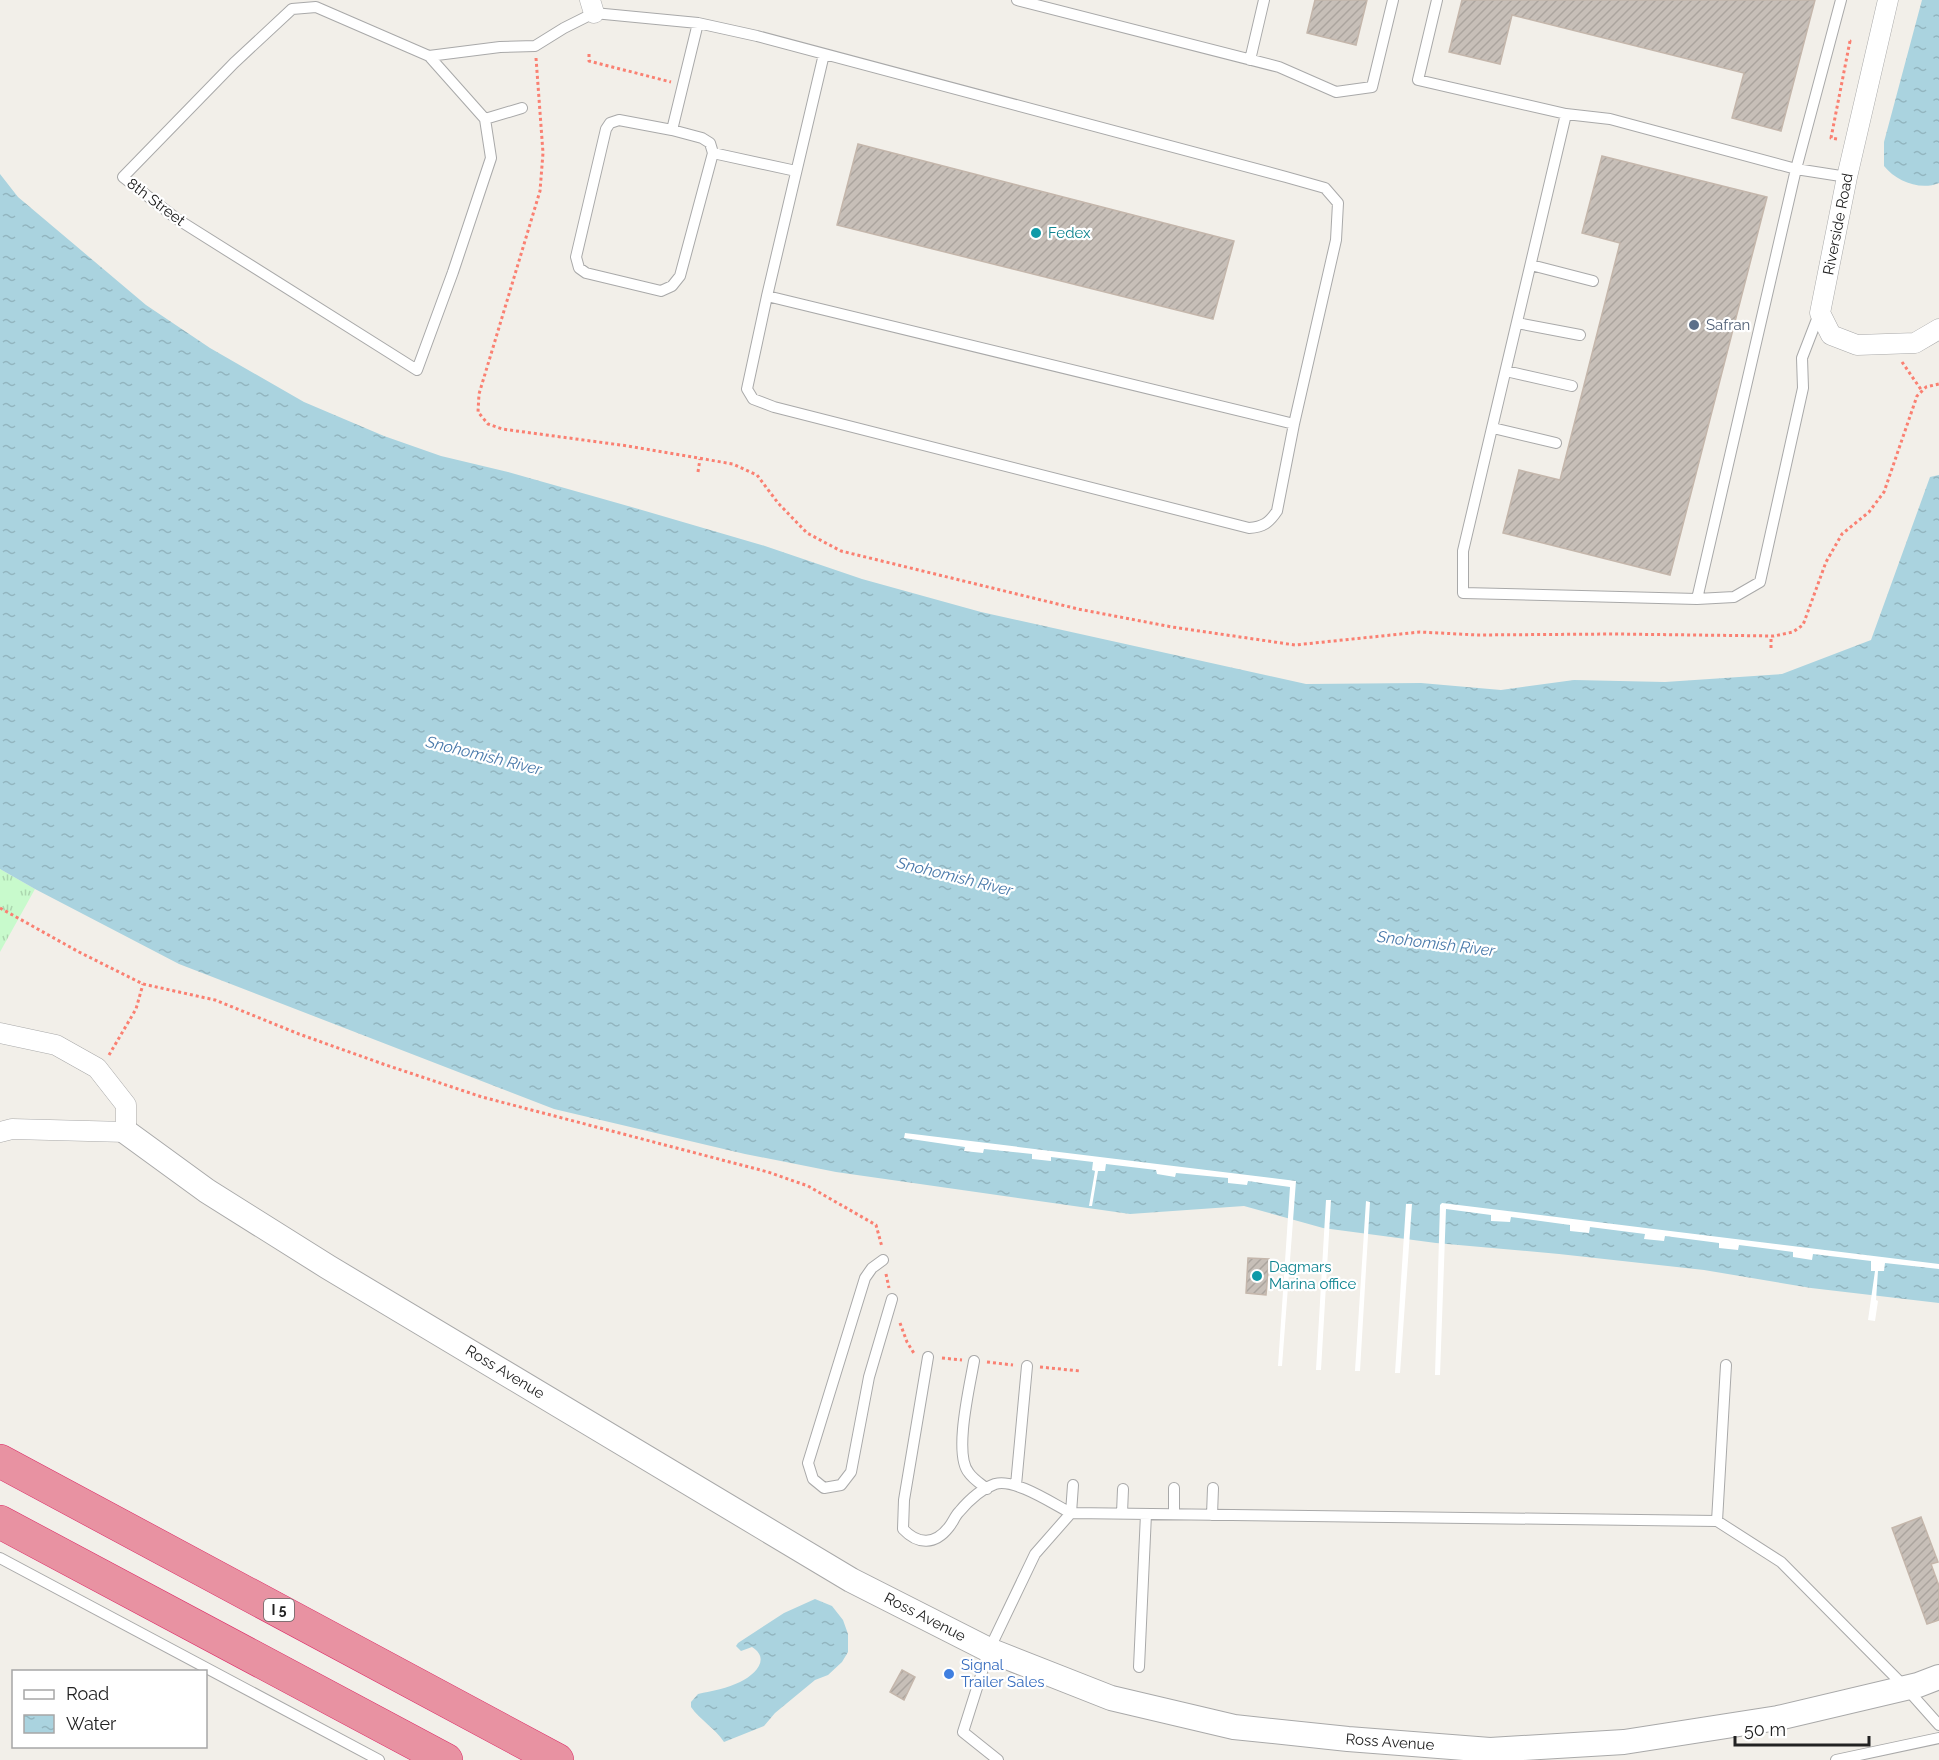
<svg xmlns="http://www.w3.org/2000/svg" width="1939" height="1760" viewBox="0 0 1939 1760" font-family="Raleway,sans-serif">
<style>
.park{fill:url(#park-tufts)}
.water{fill:url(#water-ripples)}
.pier{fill:#fff}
.building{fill:url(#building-hatch);stroke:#c4b6ab;stroke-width:1.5}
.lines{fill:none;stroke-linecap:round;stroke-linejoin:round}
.service-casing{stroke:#a9a9a9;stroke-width:12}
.minor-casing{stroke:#a9a9a9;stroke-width:21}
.tertiary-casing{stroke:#a9a9a9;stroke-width:26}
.motorway-casing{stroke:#dc2a67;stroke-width:34}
.path{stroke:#fa8072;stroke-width:3;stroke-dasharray:3 3;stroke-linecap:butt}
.service{stroke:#fff;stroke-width:10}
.minor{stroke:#fff;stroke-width:20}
.tertiary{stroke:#fff;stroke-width:24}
.motorway{stroke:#e892a2;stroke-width:33}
.culture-dot{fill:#0f9aa8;stroke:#fff;stroke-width:2}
.service-dot{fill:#5c6f8a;stroke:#fff;stroke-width:2}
.shop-dot{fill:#3f7fe0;stroke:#fff;stroke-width:2}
.labels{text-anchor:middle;stroke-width:4.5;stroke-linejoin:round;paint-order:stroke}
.shield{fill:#fff;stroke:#646464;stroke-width:1.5}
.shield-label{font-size:14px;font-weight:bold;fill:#222}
.street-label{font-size:15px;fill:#222;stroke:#fff}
.culture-label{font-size:15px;fill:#0d838f;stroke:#fff;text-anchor:start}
.service-label{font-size:15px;fill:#4e5e75;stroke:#fff;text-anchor:start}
.shop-label{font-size:15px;fill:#366cbe;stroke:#fff;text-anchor:start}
.water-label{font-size:16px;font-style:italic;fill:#4a7aab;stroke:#fff}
</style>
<defs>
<pattern id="park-tufts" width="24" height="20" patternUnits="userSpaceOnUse" patternTransform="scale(1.5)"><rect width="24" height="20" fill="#c8facc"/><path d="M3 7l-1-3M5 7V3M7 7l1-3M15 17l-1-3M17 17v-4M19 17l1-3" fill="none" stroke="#acd6af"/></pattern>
<pattern id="water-ripples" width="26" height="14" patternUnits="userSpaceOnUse" patternTransform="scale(1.5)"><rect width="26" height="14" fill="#aad3df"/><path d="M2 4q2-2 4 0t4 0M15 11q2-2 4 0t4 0" fill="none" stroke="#92b5bf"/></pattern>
<pattern id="building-hatch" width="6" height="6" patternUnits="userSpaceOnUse" patternTransform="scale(1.5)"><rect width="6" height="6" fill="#c7bfb8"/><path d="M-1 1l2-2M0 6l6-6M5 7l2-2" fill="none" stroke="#aba49e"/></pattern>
</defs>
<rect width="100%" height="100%" fill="#f2efe9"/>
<path class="park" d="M0,869L35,889L0,952Z"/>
<path class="water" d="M1922,0H1939V183C1920,191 1896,181 1884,166V142Z
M0,174L18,197L146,305L210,348L304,402L384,436L441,456L508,472L635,508L765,546L862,579L981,612L1306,684L1421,683L1501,690L1574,680L1665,682L1782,674L1871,640L1930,477L1939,475V1303L1811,1288L1704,1270L1559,1254L1436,1243L1323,1228L1244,1206L1130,1214L836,1172L745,1154L554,1109L179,964L35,889L0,869Z
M815,1599L832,1606L843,1620L848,1634V1652L842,1662L828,1675L815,1680L775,1713L764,1726L724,1742C715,1728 700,1720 691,1707V1702L698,1694C712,1691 728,1688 740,1682C755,1675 771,1659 752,1647L741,1651L736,1646L738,1643L784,1613Z"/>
<path class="pier" d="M905,1133L1296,1181L1282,1366H1278L1290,1187L1248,1181L1247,1185L1228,1183V1178L1176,1173L1175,1177L1157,1174L1156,1170L1106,1164L1105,1171H1098L1092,1206H1089L1095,1171L1092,1170L1093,1162L1051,1157V1161L1032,1159V1154L984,1149L983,1153L964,1151L965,1147L904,1138Z
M1326,1200H1331L1321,1370H1316Z
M1366,1201L1370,1202L1360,1371H1355Z
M1442,1203L1939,1264V1269L1885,1263L1884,1271H1878L1876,1300L1878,1301L1875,1321L1868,1320L1875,1271H1871V1261L1813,1254L1812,1260L1793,1257V1252L1739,1245L1738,1250L1719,1248V1243L1665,1236L1664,1241L1644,1239L1645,1234L1590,1227L1589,1233L1570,1231V1225L1511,1217L1510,1222L1491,1221V1215L1446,1209L1440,1375H1435L1440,1205Z
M1406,1204H1412L1400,1373H1395Z"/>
<path class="building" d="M1315,0H1367L1356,45L1307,33Z
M1462,0H1815L1781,131L1732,118L1744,73L1512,15L1500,64L1449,52Z
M858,144L1234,241L1213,319L837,225Z
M1602,156L1767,197L1670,575L1503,533L1519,470L1560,480L1620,243L1582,233Z
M1248,1258L1269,1259L1266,1295L1246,1293Z
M1921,1517L1938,1562L1931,1564L1939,1586V1620L1927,1624L1892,1528Z
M902,1670L915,1677L904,1700L890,1692Z"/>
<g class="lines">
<g class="service-casing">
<path id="service" d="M1017,0L1279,67L1336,92L1372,87L1393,0
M1437,0L1418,80L1566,114
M429,56L485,119
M1250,60L1264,0
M522,108L485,119L491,158L453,272L417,370L177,219L123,177L234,63L292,9L316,7L429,56L500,47L535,46L564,28L594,13L698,23L757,36L1286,177L1325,188L1338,203L1336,240L1294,424L767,296L824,54
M672,130L619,120L610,123L606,129L576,257L579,268L586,273L661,291L672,286L680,276L713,153L710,143L702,138L672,130L698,23
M713,153L796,171
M1531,265L1593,281
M767,296L747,389L753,399L774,407L1249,528C1263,527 1269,523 1277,511L1294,424
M1819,314L1802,358L1803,388L1760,582L1734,597L1697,599L1463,593V551L1566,114L1610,119L1796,169L1847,177
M1517,323L1580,335
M1506,371L1572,386
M1493,428L1556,443
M1697,599L1796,169L1841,0
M883,1260L872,1268L865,1278L808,1463L813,1479L824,1488L841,1485L851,1472L869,1377L892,1299
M928,1357L904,1500L903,1529C918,1545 935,1545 949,1527C953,1522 955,1516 959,1512C969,1500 981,1489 995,1484C1015,1478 1053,1504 1071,1513L1073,1485
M974,1361C970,1385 953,1455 969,1473C973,1479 981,1484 987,1489
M1016,1485L1027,1366
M1174,1488V1514
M1122,1513L1123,1489
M1212,1515L1213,1488
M1717,1521L1726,1365
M0,1558L379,1760
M1139,1667L1146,1514
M998,1760L963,1732L989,1650L1035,1554L1071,1513L1717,1521L1781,1562L1906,1688L1939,1725
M1836,1760L1939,1738"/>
</g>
<g class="minor-casing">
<path id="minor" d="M590,0L594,13
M1888,0L1847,177L1820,313L1831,335L1857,345L1915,343L1939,329
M0,1033L56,1045L97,1068L126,1105V1132L12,1129L0,1132"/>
</g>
<g class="tertiary-casing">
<path id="tertiary" d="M126,1132L207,1191L328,1267L851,1580L989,1650L1111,1698L1234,1727L1348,1739L1490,1750L1624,1742L1778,1718L1918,1685L1939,1677"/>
</g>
<g class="motorway-casing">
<path id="motorway" d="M0,1461L557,1760
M0,1522L446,1760"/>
</g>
<path class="path" d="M589,54V61L671,82
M536,58L543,153L540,191L479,394L478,412L488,424L502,429L628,446L733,464L757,475L778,503L807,533L841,551L1078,609L1172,627L1295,645L1420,632L1477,635L1615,634L1774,636L1793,632L1803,625L1826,562L1842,534L1869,512L1884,492L1917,396L1926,387L1939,384
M1837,139L1831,138L1850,41H1847
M1902,362L1922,391
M698,472L700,459
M1771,648V636
M0,908L79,952L143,984L215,1000L299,1034L383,1064L482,1097L768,1172L808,1186L876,1225L882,1247
M109,1055L136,1009L143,984
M886,1274L889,1288
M900,1323L907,1342L915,1355
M942,1358L962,1360
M987,1362L1013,1365
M1040,1367L1080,1371"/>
<use href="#service" class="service"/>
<use href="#minor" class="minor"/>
<use href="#tertiary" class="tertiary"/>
<use href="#motorway" class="motorway"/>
</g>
<g class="culture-dot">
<circle cx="1036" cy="233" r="6"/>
<circle cx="1257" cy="1276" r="6"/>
</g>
<circle class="service-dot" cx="1694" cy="325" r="6"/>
<circle class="shop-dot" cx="949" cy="1674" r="6"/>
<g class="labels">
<rect class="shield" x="264" y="1599" width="30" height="22" rx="4.5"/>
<g class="shield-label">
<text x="279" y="1615">I 5</text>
</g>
<g class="street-label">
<text transform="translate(156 202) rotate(37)" y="5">8th Street</text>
<text transform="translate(1838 224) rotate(-79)" y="5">Riverside Road</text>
<text transform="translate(505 1372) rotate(31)" y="5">Ross Avenue</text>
<text transform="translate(925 1617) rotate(27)" y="5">Ross Avenue</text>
<text transform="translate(1390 1742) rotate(4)" y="5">Ross Avenue</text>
</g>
<g class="culture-label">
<text x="1048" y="238">Fedex</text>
<text x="1269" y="1272">Dagmars<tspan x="1269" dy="17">Marina office</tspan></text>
</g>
<g class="service-label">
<text x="1706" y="330">Safran</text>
</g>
<g class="shop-label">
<text x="961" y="1670">Signal<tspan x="961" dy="17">Trailer Sales</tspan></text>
</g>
<g class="water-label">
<text transform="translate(484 755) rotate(14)" y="6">Snohomish River</text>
<text transform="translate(955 876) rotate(14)" y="6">Snohomish River</text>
<text transform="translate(1436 943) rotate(7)" y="6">Snohomish River</text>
</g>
</g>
<rect x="12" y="1670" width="195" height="78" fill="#ffffff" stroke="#a7a7a7" stroke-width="1.5"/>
<rect x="24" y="1690" width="30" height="9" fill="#ffffff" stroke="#a7a7a7" stroke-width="1.5"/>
<text x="66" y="1700" font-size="18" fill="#222222">Road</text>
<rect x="24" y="1715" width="30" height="18" fill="url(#water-ripples)" stroke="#a7a7a7" stroke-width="1.5"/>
<text x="66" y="1730" font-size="18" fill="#222222">Water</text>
<path d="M1735 1736v9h134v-9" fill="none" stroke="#222222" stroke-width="3"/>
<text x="1744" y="1736" font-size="18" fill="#222222" stroke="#ffffff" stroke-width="4.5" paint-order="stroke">50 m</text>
</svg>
